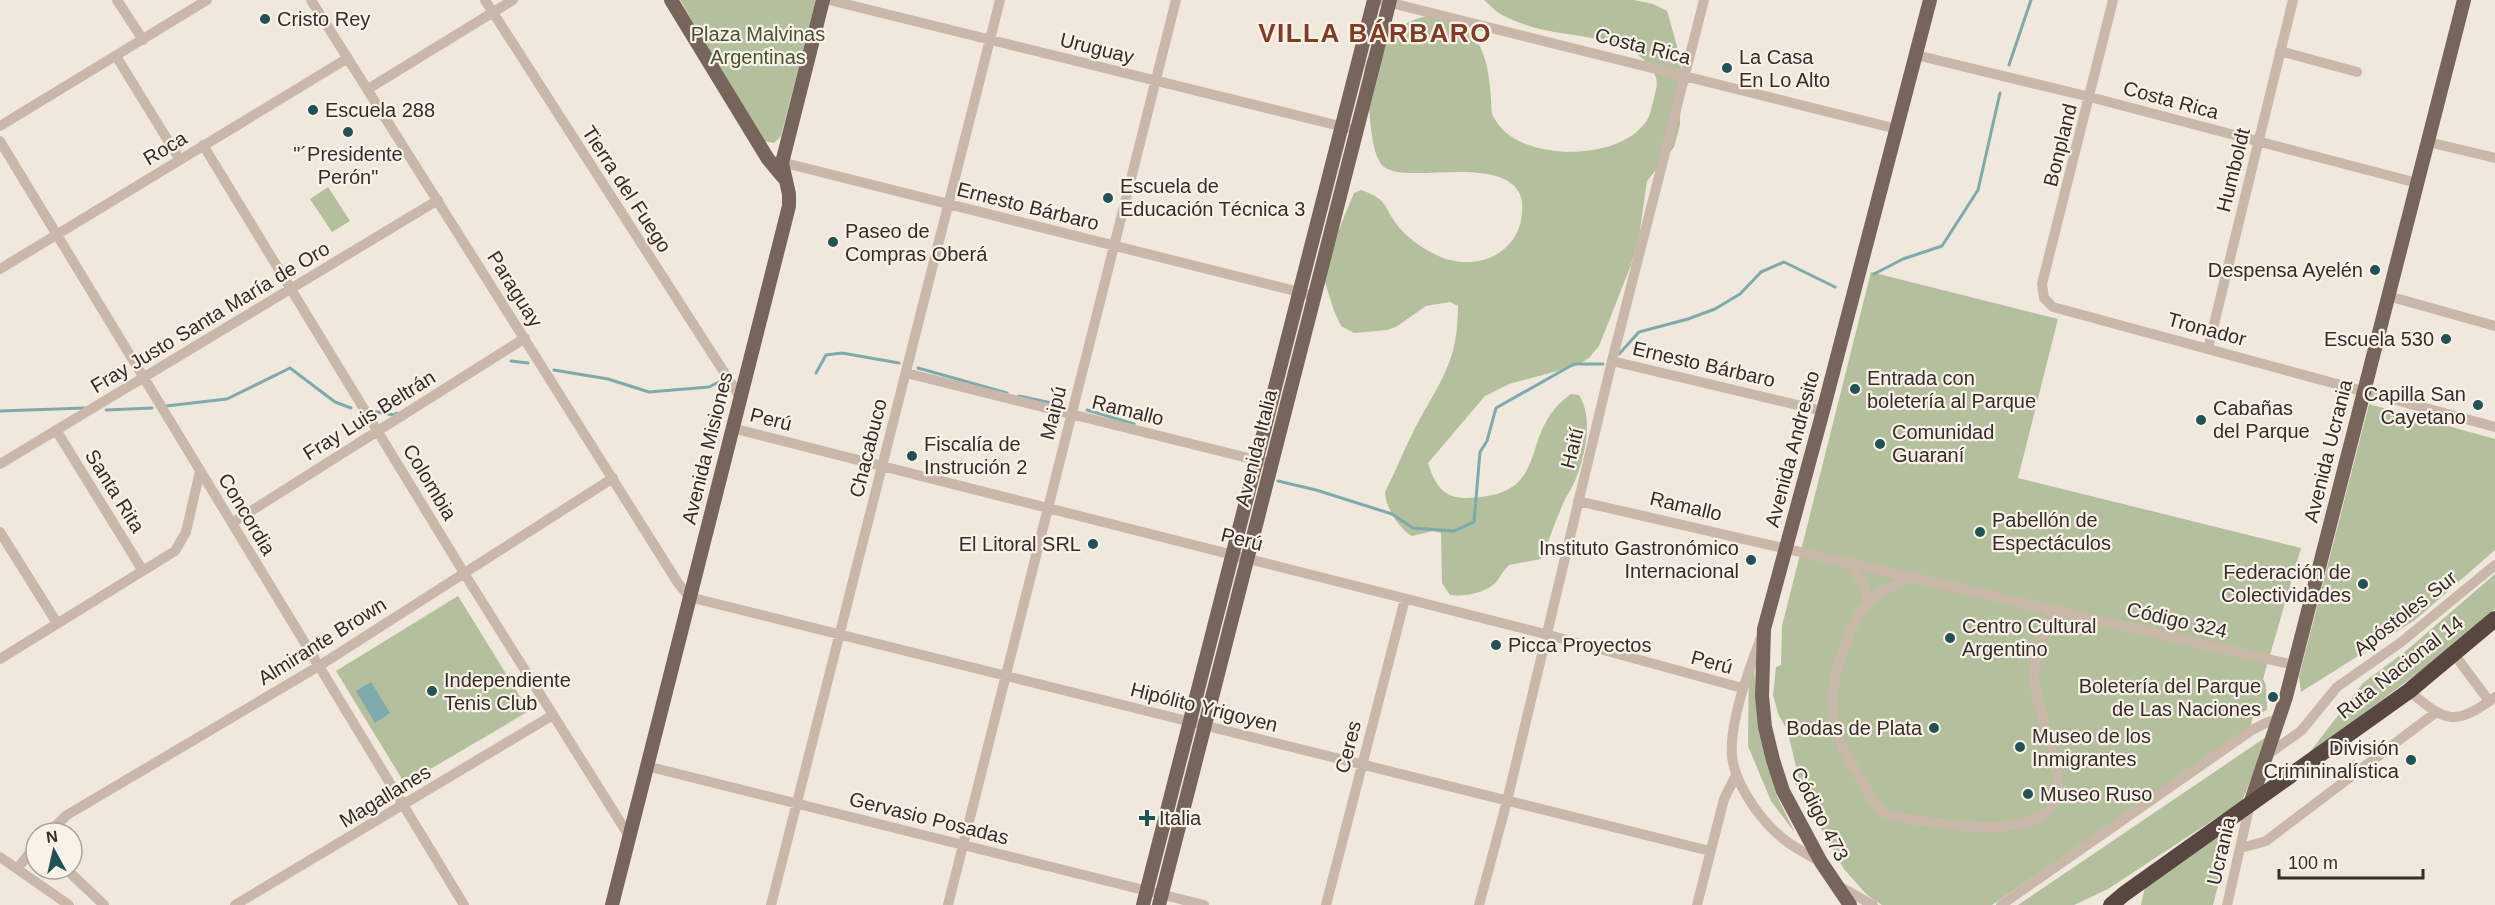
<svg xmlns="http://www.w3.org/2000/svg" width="2495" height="905" viewBox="0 0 2495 905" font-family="Arial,sans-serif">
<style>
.green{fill:#b4bf9d}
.water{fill:#7daaad}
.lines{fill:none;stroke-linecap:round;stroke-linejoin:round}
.stream{stroke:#7daaad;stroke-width:3}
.minor{stroke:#c9b8a9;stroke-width:10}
.major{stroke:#77645b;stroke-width:14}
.highway{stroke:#574740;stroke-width:16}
.poi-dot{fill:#205256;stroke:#f9f2e9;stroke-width:2}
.labels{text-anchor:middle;stroke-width:4.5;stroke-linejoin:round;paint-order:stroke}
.poi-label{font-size:20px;fill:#362d29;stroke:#f9f2e9;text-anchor:start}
.park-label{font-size:20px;fill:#45532e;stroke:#f9f2e9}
.street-label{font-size:20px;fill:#362d29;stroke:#f9f2e9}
.district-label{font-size:26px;font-weight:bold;letter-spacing:1.5px;fill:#813c26;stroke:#f9f2e9}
</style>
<rect width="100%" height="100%" fill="#f1e8dd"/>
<path class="green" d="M680,0H816L781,136L774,143L763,141Z
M1484,0H1634L1653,4L1667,11L1677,46L1681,68L1680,125L1674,147L1647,181L1639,237L1631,265L1599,346L1589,358L1576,366L1509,384L1485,396L1428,463C1434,482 1442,498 1465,498C1557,497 1514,434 1571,394L1579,395C1594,419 1585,456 1575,481C1571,490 1565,498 1562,506C1554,524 1549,542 1541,559L1509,565C1504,570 1501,575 1497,581C1487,593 1464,597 1450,595L1442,583L1441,533L1433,531L1412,536C1399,529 1385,506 1385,492C1396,471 1404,449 1415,428C1440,381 1458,363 1458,306L1450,302L1426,306L1396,327L1387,330L1354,333L1341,326L1334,311L1325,282L1324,266L1351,200L1354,193L1361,190C1389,200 1382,205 1398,226C1409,240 1429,253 1446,259C1482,270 1520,251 1522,212C1523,200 1521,192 1512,184C1481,159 1402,184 1383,166C1372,155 1371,125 1369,109C1366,93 1360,70 1369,56C1382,37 1401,23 1423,17C1433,14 1449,14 1458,19C1463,22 1467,29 1471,33C1490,55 1490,86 1492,114C1496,122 1502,130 1509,135C1543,160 1619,158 1645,123C1650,117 1651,109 1653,102C1655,93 1659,84 1655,75C1638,39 1588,38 1554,32C1537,29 1517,23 1502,15C1495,11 1490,5 1484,0Z
M328,187L350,221L332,232L310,199Z
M1871,272L2058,319L2018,478L2301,548L2263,679L2266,685L2267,710L2253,716L2250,729L1992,905H1882L1867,895L1844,869L1794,782L1799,779L1787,729L1779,716L1773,695L1776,667L1781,665L1782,626Z
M2369,404L2495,439V550L2415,620L2301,692L2299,677Z
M2495,574V609L2451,648L2306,757L2363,683L2407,650Z
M458,596L529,711L405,784L336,671Z
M1749,665L1754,668L1760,735L1777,796L1795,833L1771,801L1748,746Z
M2269,735L2242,801L2108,889L2074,905H2018Z
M2224,831L2231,835L2213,905H2141L2145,887Z"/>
<path class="water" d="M371,682L390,713L375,723L356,691Z"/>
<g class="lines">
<path class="stream" d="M2009,65L2031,0
M1874,274L1903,259L1942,246L1978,190L2000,93
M1619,354L1639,332L1688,319L1715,309L1740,294L1761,272L1784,262L1835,287
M511,361L528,363
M918,368L1007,393
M554,370L608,379L649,392L709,387L725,379
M816,373L826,355L842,353L899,363
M1019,396L1061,405
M166,406L227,399L290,368L335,402L351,408
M106,410L152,408
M1087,410L1134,424
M0,411L85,408
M372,411L394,415L397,413
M1278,481L1316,490L1392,514L1413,528L1454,531L1474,522L1480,452L1487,441L1496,408L1574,364H1603"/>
<path class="minor" d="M117,0L143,40
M311,0L678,583L689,597L1710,851
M485,0L740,397
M829,0L1348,128
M1379,0L1897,129
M2113,0L2042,284L2044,298L2053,307L2495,427
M2280,51L2357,72
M1916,55L2090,97L2417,183
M116,56L180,160
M368,89L513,0
M0,126L207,0
M0,141L464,905
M2428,142L2495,158
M203,145L464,573L629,836
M777,161L1315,296
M0,269L348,58
M2388,296L2495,326
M2208,349L2293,0
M1612,361L1823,411
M906,373L1272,464
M732,428L1545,634L1742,688
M56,430L143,571
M0,464L438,200
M1578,501L2294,665
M232,523L525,338
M0,532L57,623
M1849,562L1863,585L1869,601
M1911,576C1898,584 1879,591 1868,602C1858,613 1852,627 1847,641C1826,692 1826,727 1857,773C1863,782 1874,806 1882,811C1892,818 1910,819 1922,821C1956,826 2040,839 2056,799C2067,770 2034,707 2034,675C2034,654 2046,629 2052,609
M1762,635C1750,667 1729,721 1732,756C1735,786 1764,826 1789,843C1799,850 1810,856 1821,862
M2454,654L2489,701
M0,659L175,551L186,532L200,471
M2409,691C2446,722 2454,727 2495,697
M2267,755L2301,731L2337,687L2400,643L2495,565
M646,766L1204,905
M48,833L67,815L319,666L613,478
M2241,848L2266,841L2435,713
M0,857L69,905
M17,869L36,845
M66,869L104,905
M1837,885L1873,905
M235,905L553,715
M771,905L1000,0
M948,905L1176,0
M1326,905L1405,599
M1479,905L1507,801L1612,361L1704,0
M1697,905L1724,799L1736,775
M2001,905L2252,730L2268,722L2279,719
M2227,905L2250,804"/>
<path class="major" d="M671,0L768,159L783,177
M2250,804L2286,697L2464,0
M612,905L789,206V194L782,163L823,0
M1143,905L1374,0
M1159,905L1390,0
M1850,905L1821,862L1783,791L1773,760L1765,727L1762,696L1764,629L1823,411L1930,0"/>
<path class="highway" d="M2111,905L2124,894L2409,691L2495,619"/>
</g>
<g class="poi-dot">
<circle cx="265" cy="19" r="6"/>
<circle cx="1727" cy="68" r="6"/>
<circle cx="313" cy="110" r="6"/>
<circle cx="348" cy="132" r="6"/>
<circle cx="1108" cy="198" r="6"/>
<circle cx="833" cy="242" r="6"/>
<circle cx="2375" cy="270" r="6"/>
<circle cx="2446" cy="339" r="6"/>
<circle cx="1855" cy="389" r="6"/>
<circle cx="2478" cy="405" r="6"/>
<circle cx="2201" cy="420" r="6"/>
<circle cx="1880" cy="444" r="6"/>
<circle cx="912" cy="456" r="6"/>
<circle cx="1980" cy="532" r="6"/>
<circle cx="1093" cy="544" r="6"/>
<circle cx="1751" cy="560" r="6"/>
<circle cx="2363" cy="584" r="6"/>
<circle cx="1950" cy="638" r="6"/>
<circle cx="1496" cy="645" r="6"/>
<circle cx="432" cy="691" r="6"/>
<circle cx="2273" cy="697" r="6"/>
<circle cx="1934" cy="728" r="6"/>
<circle cx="2020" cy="747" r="6"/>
<circle cx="2411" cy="760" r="6"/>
<circle cx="2028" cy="794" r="6"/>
<path d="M1144 809h6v6h6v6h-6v6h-6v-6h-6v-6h6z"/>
</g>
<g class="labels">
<g class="poi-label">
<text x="277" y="26">Cristo Rey</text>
<text x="1739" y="64">La Casa<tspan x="1739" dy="23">En Lo Alto</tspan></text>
<text x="325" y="117">Escuela 288</text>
<text x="348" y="161" text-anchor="middle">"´Presidente<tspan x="348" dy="23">Perón"</tspan></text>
<text x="1120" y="193">Escuela de<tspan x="1120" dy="23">Educación Técnica 3</tspan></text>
<text x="845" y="238">Paseo de<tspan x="845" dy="23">Compras Oberá</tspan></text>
<text x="2363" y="277" text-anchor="end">Despensa Ayelén</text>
<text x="2434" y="346" text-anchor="end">Escuela 530</text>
<text x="1867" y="385">Entrada con<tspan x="1867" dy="23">boletería al Parque</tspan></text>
<text x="2466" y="401" text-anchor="end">Capilla San<tspan x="2466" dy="23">Cayetano</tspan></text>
<text x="2213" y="415">Cabañas<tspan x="2213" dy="23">del Parque</tspan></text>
<text x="1892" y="439">Comunidad<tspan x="1892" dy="23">Guaraní</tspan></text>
<text x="924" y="451">Fiscalía de<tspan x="924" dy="23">Instrución 2</tspan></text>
<text x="1992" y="527">Pabellón de<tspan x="1992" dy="23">Espectáculos</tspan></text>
<text x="1081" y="551" text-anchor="end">El Litoral SRL</text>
<text x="1739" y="555" text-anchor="end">Instituto Gastronómico<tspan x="1739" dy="23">Internacional</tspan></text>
<text x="2351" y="579" text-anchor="end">Federación de<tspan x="2351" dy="23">Colectividades</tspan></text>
<text x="1962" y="633">Centro Cultural<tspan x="1962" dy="23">Argentino</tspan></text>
<text x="1508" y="652">Picca Proyectos</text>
<text x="444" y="687">Independiente<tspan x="444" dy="23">Tenis Club</tspan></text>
<text x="2261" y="693" text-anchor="end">Boletería del Parque<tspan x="2261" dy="23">de Las Naciones</tspan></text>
<text x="1922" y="735" text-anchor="end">Bodas de Plata</text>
<text x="2032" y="743">Museo de los<tspan x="2032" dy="23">Inmigrantes</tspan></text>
<text x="2399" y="755" text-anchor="end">División<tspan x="2399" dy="23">Crimininalística</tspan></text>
<text x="2040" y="801">Museo Ruso</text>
<text x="1159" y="825">Italia</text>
</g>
<g class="park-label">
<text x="758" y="41">Plaza Malvinas<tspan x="758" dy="23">Argentinas</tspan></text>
</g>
<g class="street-label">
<text transform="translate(1643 46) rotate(14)" y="7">Costa Rica</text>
<text transform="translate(1097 48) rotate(14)" y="7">Uruguay</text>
<text transform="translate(2171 100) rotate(15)" y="7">Costa Rica</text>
<text transform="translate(2060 145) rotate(-76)" y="7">Bonpland</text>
<text transform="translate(165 148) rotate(-31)" y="7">Roca</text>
<text transform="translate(2233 170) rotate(-76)" y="7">Humboldt</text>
<text transform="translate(627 189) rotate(57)" y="7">Tierra del Fuego</text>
<text transform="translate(1028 206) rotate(14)" y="7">Ernesto Bárbaro</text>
<text transform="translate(515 289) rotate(58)" y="7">Paraguay</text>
<text transform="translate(210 317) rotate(-31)" y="7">Fray Justo Santa María de Oro</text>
<text transform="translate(2207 329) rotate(15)" y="7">Tronador</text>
<text transform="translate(1704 364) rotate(13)" y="7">Ernesto Bárbaro</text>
<text transform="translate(1128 410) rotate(14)" y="7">Ramallo</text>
<text transform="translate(1053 413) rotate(-76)" y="7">Maipú</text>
<text transform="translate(369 415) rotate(-32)" y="7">Fray Luis Beltrán</text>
<text transform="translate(771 419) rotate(14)" y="7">Perú</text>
<text transform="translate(707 448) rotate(-76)" y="7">Avenida Misiones</text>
<text transform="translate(868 448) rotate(-76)" y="7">Chacabuco</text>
<text transform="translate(1256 448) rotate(-76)" y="7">Avenida Italia</text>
<text transform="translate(1572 448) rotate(-76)" y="7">Haití</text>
<text transform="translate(1792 449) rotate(-75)" y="7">Avenida Andresito</text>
<text transform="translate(2328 451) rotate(-76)" y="7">Avenida Ucrania</text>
<text transform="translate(430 482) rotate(59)" y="7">Colombia</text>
<text transform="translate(115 491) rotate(58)" y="7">Santa Rita</text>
<text transform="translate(1686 506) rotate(13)" y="7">Ramallo</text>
<text transform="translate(247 514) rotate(59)" y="7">Concordia</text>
<text transform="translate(1242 539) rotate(14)" y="7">Perú</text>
<text transform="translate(2405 613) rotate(-38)" y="7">Apóstoles Sur</text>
<text transform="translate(2177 620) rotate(13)" y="7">Código 324</text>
<text transform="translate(322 641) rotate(-32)" y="7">Almirante Brown</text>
<text transform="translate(1712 662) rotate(15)" y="7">Perú</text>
<text transform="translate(2400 667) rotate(-38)" y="7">Ruta Nacional 14</text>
<text transform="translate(1204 707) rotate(14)" y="7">Hipólito Yrigoyen</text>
<text transform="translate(1348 747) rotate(-76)" y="7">Ceres</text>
<text transform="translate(385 796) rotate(-31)" y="7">Magallanes</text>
<text transform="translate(1820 814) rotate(63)" y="7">Código 473</text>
<text transform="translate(929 818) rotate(14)" y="7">Gervasio Posadas</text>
<text transform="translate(2221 851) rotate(-77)" y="7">Ucrania</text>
</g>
<g class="district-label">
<text x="1375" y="42">VILLA BÁRBARO</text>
</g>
</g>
<g transform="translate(54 851) rotate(352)"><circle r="28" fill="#f9f2e9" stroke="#aba39c" stroke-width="1.5"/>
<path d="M0-4.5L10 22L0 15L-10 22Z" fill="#205256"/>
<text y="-9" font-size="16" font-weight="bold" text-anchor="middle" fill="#362d29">N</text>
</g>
<path d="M2279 869v9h144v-9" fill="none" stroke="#362d29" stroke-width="3"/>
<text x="2288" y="869" font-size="18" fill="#362d29" stroke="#f9f2e9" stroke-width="4.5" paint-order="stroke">100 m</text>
</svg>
